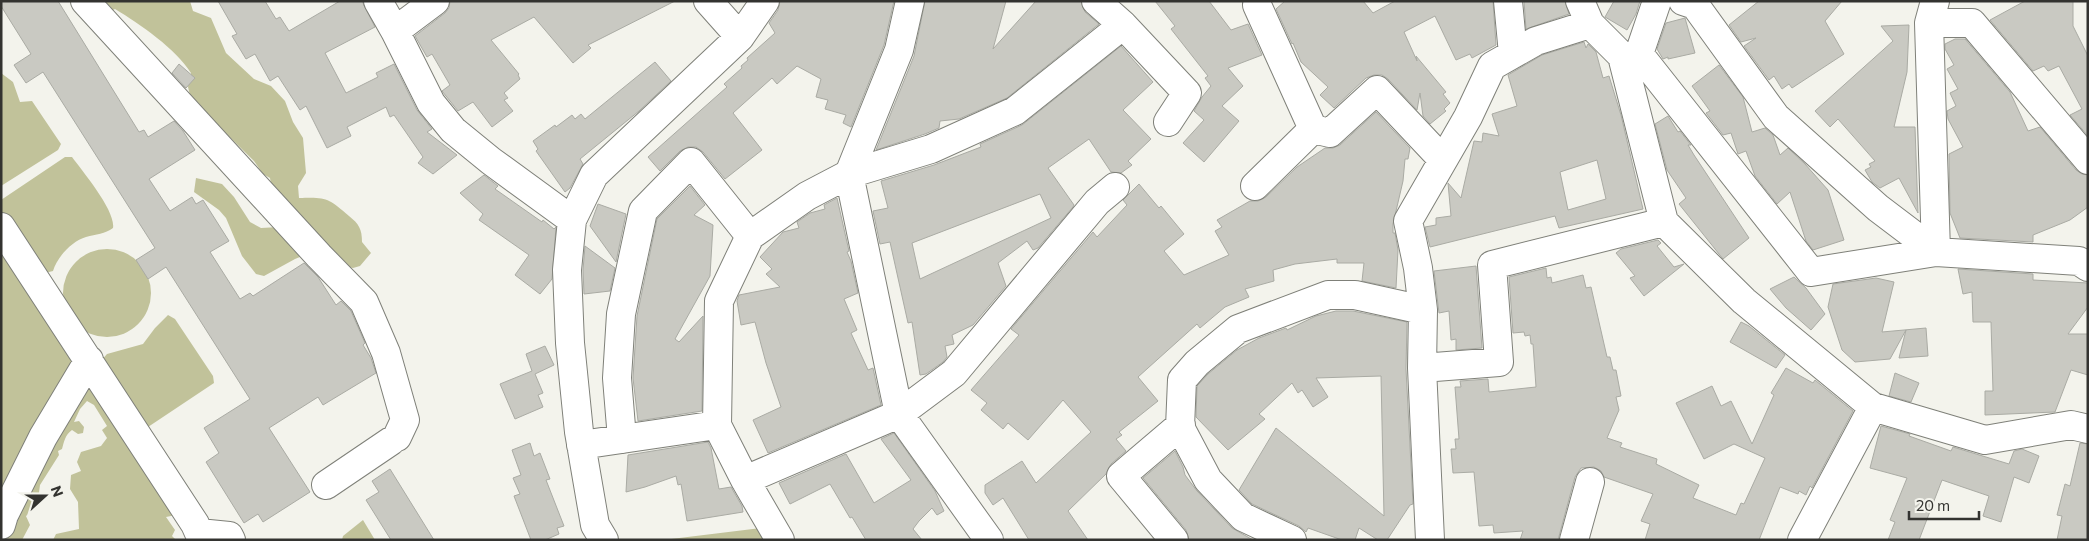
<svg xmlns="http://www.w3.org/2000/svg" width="2089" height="541" viewBox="0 0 2089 541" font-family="Commissioner,sans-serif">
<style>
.green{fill:#c1c29a}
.building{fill:#c9c9c2;stroke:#aaaba4;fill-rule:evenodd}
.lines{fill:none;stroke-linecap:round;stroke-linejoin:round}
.minor-casing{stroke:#7f8079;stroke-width:30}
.minor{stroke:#fff;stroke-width:28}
</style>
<rect width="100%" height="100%" fill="#f3f3ec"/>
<path class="green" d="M72,1H190L193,11L211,18L226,53L254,79L271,86L285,101L293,122L303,138L306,173L298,186L299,198C327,197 328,198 349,216C359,224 362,229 362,242L371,253L360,266L353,268L325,262L317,250L295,259L264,276L256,274L242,256L226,218L219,210L194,192L196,178L222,184L234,197L250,222L261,228L279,227L270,178L263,174L254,161L191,99L188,87L191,73C176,49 140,24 115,9L100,16Z
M1,73L13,82L20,102L32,101L61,144L58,150L1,186Z
M65,157H72C83,172 116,211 113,228C105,234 96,234 86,237C72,241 57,257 53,271L45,273L1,214V200Z
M1,236L76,362L1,523Z
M63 293a44 44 0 1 1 88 0a44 44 0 1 1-88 0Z
M168,315L175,319L213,376L214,383L148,427L141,424L99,363L107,354L143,344L155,328Z
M76,384L96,386L176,515L166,517L175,530L172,536L176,540H53L56,534L79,529L78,502L70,489L71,475L81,471L77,462L81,452L101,446L107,438L102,430L107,426L94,405L87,401L80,409L74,422L79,421L84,427L83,433L78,434L72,430C65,435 64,442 62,449L58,451L59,455L40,485L37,507L26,516L30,525L22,540H1L6,535Z
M363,520L375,540H342L343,536Z
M761,528L768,540H663Z"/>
<path class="building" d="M1,1H58L139,132L144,130L148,137L174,121L183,131L195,150L149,179L170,211L192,197L196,204L203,200L229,241L210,252L240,299L250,293L253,296L304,263L318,277L336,305L341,301L351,311L365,343L363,345L371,358L376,373L323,405L318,397L269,428L310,492L263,522L258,514L244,523L206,462L219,453L204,428L250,399L166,267L148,279L136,260L155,248L43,72L26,83L14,65L31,54L1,6Z
M218,1H265L276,19L280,17L289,31L340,1H362L375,27L325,53L346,93L378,77L376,73L394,64L417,110L432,129L427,132L457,155L433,174L418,163L423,157L394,115L390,117L386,107L347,127L351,136L327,148L306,106L300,110L278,76L270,81L255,54L246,59L232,36L237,34Z
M450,1H675L588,45L591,48L573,63L534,17L491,40L519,74L518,75L520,79L504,93L508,98L504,100L513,111L492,127L473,102L458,111L442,91L450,85L432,54L427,57L415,36L445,13L449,8Z
M780,1H894L884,45L851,127L843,123L846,115L825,109L828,100L816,97L821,79L797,66L777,84L772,78L733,113L762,150L725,179L703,152L696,147H688L680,151L660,171L648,157L727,87L724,84L742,68L741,66L748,60L747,58L775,33L769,23L778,10Z
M925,1H1006L993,49L1036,1H1081L1085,12L1099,24L1007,98L959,119L940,121L939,128L925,134L876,150L914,56Z
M1155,1H1209L1231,30L1248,24L1262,55L1228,68L1243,86L1222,106L1239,121L1204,162L1183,143L1204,120L1194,111L1202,97L1211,86L1205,78L1208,76L1171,29L1175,26Z
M1285,1H1363L1373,13L1395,1H1493L1496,45L1472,58L1470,54L1456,60L1435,16L1404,32L1417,61L1416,56L1446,92L1443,94L1450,103L1444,109L1446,111L1430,124L1423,116L1420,93L1417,110L1388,79L1382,75H1374L1366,78L1334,108L1320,95L1328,87L1301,62L1293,43L1292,44L1276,9Z
M1524,1H1565L1569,14L1526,29Z
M1614,1H1640L1636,14L1627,30L1605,17Z
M1759,1H1842L1825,21L1844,54L1792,88L1789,84L1782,89L1774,76L1769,80L1744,46L1756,38L1741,42L1729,25Z
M2025,1H2073V26L2088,56V136L2070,115L2082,109L2059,66L2048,71L2044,66L2033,71L1990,20Z
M1685,18L1695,53L1668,59V57L1663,59L1657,49L1666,23Z
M1909,25L1907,72L1894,127H1915L1918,213L1899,178L1880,188L1872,182L1865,170L1871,167L1869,164L1875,161L1838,119L1830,127L1815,111L1893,41L1881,26Z
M1955,39H1965L2010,92L2028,131L2040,127L2076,170L2082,174L2088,175V207L2070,220L2033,235V242L1960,238L1950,213L1949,154L1963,147L1948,119L1947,111L1956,106L1950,93L1958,89L1947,69L1954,65L1945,49V44Z
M1584,42L1586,48L1588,44L1596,52L1603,78L1609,76L1621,115L1643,209L1559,228L1555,216L1430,247L1425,227L1436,225V218L1451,216L1448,183L1461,198L1474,141L1482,142L1483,133L1499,136L1492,114L1517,106L1508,75L1542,55ZM1597,160L1606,199L1568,210L1560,172Z
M1121,46L1153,82L1123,110L1151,139L1128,161L1132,165L1121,173L1111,172L1089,139L1048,168L1074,205L1073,207L1038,248L1033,250L1027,241L998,263L1006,286L973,325L952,335L954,344L945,346L947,357L943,362L926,374L920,375L912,322L908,323L890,242L880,244L873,211L888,208L881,181L934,165L981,147L980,144L1022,125ZM1040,194L1051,218L920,279L912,243Z
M655,62L671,81L639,111L580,159L583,164L570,188L565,192L536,151L538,149L533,141L555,125L556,127L572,115L575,119L581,114L585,119Z
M179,64L195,78L186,88L172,73Z
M1719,65L1743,97L1752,132L1765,128L1773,135L1780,155L1788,148L1805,164L1828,190L1844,240L1813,250L1806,241L1790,192L1777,204L1755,176L1746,151L1738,154L1731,133L1723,135L1706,113L1710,111L1692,86Z
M1376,112L1410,148L1408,159H1405L1403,181L1393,224V233H1395L1398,250L1396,288L1362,281L1364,263H1337V259L1295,264L1273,270L1274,281L1245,289L1249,297L1225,307L1200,328L1197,324L1138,377L1158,401L1119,432L1122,435L1116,439L1126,451L1111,464L1106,474L1068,511L1088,540H1029L1003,498L993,505L985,493V485L1022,461L1036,483L1091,432L1063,400L1028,440L1008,423L1003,429L981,410L987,403L971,390L1019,335L1011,329L1093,232L1097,237L1127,205L1123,200L1139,184L1159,208L1161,206L1184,234L1164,251L1184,275L1229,255L1215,231L1222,227L1217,220L1250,201H1258L1266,197L1297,167L1325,148H1333L1340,145Z
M1668,116L1678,132L1680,131L1691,145H1688L1694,155L1749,238L1723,259L1679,204L1686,198L1667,170L1655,124Z
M484,175L498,186L495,189L542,222L543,220L554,229L556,227L552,279L540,294L515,275L529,255L479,220L483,214L460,193Z
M690,186L705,205L694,215L713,225L710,276L675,339L679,342L703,316L702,411L638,421L633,378L637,316L657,219Z
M837,198L849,251L847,252L851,261L858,293L844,299L857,330L851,333L868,370L873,368L881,405L768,453L753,420L781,407L766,363L755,322L741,325L737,301L739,295L780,287L766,274L772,269L760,257L783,232L799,228L797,222L810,213L825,209L824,205Z
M598,204L626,214L616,262L590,226Z
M1658,240L1661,243L1657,246L1674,267L1684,264L1644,296L1630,278L1635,276L1616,253L1621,249Z
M585,246L615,268L610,291L584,294L583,270Z
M1476,266L1482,348L1456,350V339L1451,340L1449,311L1439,313L1434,271Z
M1546,268L1547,278L1551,277L1552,283L1583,275L1586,288L1591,287L1607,357H1610L1613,370H1616L1621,396L1616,397L1619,410L1607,438L1622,443L1620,447L1657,459L1656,464L1699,485L1693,498L1736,515L1741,503L1744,504L1765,458L1734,444L1704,459L1676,403L1712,386L1721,406L1731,401L1752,444L1774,395L1771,393L1786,368L1813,383L1815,380L1853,411L1812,488L1810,486L1806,495L1799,491L1798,494L1780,487L1759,540H1645L1650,524L1641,521L1653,494L1604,477L1601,471L1594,467L1581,468L1575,477L1558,540H1520L1523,531L1494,533L1493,525L1479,526L1474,472L1453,473L1451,449H1456L1455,439H1459L1455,387H1461L1460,381L1488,379L1489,392L1536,387L1533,344H1531L1530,335L1525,336L1524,332L1513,333L1509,277Z
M1958,269L2033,274V280L2088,283V307L2068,334H2088V375L2071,370L2055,412L1985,415V391H1993L1991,322H1973L1972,292L1963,294Z
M1794,277L1806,288L1825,314L1811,330L1786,308L1770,289Z
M1876,278L1894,282L1882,332L1926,328L1928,356L1899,358L1906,330L1890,359L1855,362L1842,350L1828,307L1833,284Z
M1336,311H1353L1407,322L1406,369L1413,504L1410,505L1387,540H1378L1359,528L1355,540H1342L1308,528L1306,532L1299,526L1252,504L1239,490L1276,428L1384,516L1381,376L1316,378L1328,397L1313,407L1302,390L1298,393L1292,383L1259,414L1265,419L1228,450L1196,417L1197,386L1208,374L1237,350L1259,338L1286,328L1287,330L1316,316Z
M1741,322L1749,326L1785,355L1776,368L1730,342Z
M545,346L554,365L535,374L543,393L538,395L543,407L515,419L500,384L532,371L526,354Z
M1895,373L1919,383L1911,402L1889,396Z
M1881,426L1910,434L1909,436L1951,451L1953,447L2009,464L2014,451L2022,449L2039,456L2029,483L2014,477L2001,522L1983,516L1989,496L1942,480L1919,540H1888L1895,522L1890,520L1907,478L1870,468Z
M894,433L935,491L944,511L937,515L932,508L919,521L913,529L922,540H866L852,517L850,518L830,484L790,504L779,483L846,454L874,503L911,480L881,439Z
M708,442L711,448L719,489L731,487L742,506L743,512L687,521L681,484L678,485L676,476L645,487L626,492L628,455Z
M530,443L534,456L540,453L550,479L546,480L564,526L557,528L559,534L545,540H531L514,496L520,494L513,478L521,475L512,450Z
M2080,443L2088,444V540H2057L2062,516L2057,515L2065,484L2070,486Z
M1175,451L1183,467L1185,475L1197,491L1232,528L1253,540H1189L1186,530L1143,478Z
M390,469L434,540H391L366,500L379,492L372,481Z"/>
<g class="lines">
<g class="minor-casing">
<path id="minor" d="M85,1L319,256L364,302L386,353L405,420L397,437
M378,1L395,31L431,103L453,130L491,161L572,220
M708,1L740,37
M910,1L899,50L849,174L899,414L989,540
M1096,1L1123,25L1187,93L1168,122
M1508,1L1513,54
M1657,1L1639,54L1811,272L1936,252L2079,261L2088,267
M1683,1L1695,5L1776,117L1878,208L1936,252L1929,23
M1935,1L1929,23H1972L2088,160
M1257,5L1313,129L1330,133L1377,90L1443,160
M1590,24L1622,56L1664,222L1744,301L1873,407
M395,31L435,1
M1255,186L1313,129
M1,227L195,524L199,533L229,536L231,540
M1423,310L1422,368L1499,362L1492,265L1664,222
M1422,368L1430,540
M622,439L617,378L621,314L643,211L691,162L750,236
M581,445L717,425
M745,480L899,414L954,373L1097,202L1115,187
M326,485L391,441
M1,525L4,515L43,437L89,360
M604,540L595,525L579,432L570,343L567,270L572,220L594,175L740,37L765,1
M780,540L745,480L717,425L719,301L750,236L807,196L849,174L931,149L1015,111L1123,25
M1174,540L1121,476L1181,425
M1292,540L1243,517L1208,480L1180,427L1182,380L1197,363L1238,329L1328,295H1355L1423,310L1418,268L1408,221L1468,117L1492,66L1536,41L1590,24L1580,1
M1574,540L1590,482
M1802,540L1873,407L1985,440L2071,425L2088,429"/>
</g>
<use href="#minor" class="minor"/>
</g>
<rect width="2089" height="541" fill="none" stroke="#333330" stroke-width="5"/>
<g transform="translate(45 496) rotate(69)" stroke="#f3f3ec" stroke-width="4" paint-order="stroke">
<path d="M0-4L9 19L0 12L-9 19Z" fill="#333330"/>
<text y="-8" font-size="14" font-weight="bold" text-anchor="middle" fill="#333330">N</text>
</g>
<path d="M1909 511v8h70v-8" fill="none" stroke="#333330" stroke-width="2.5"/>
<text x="1916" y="511" font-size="15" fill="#333330" stroke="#f3f3ec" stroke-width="4" paint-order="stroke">20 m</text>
</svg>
